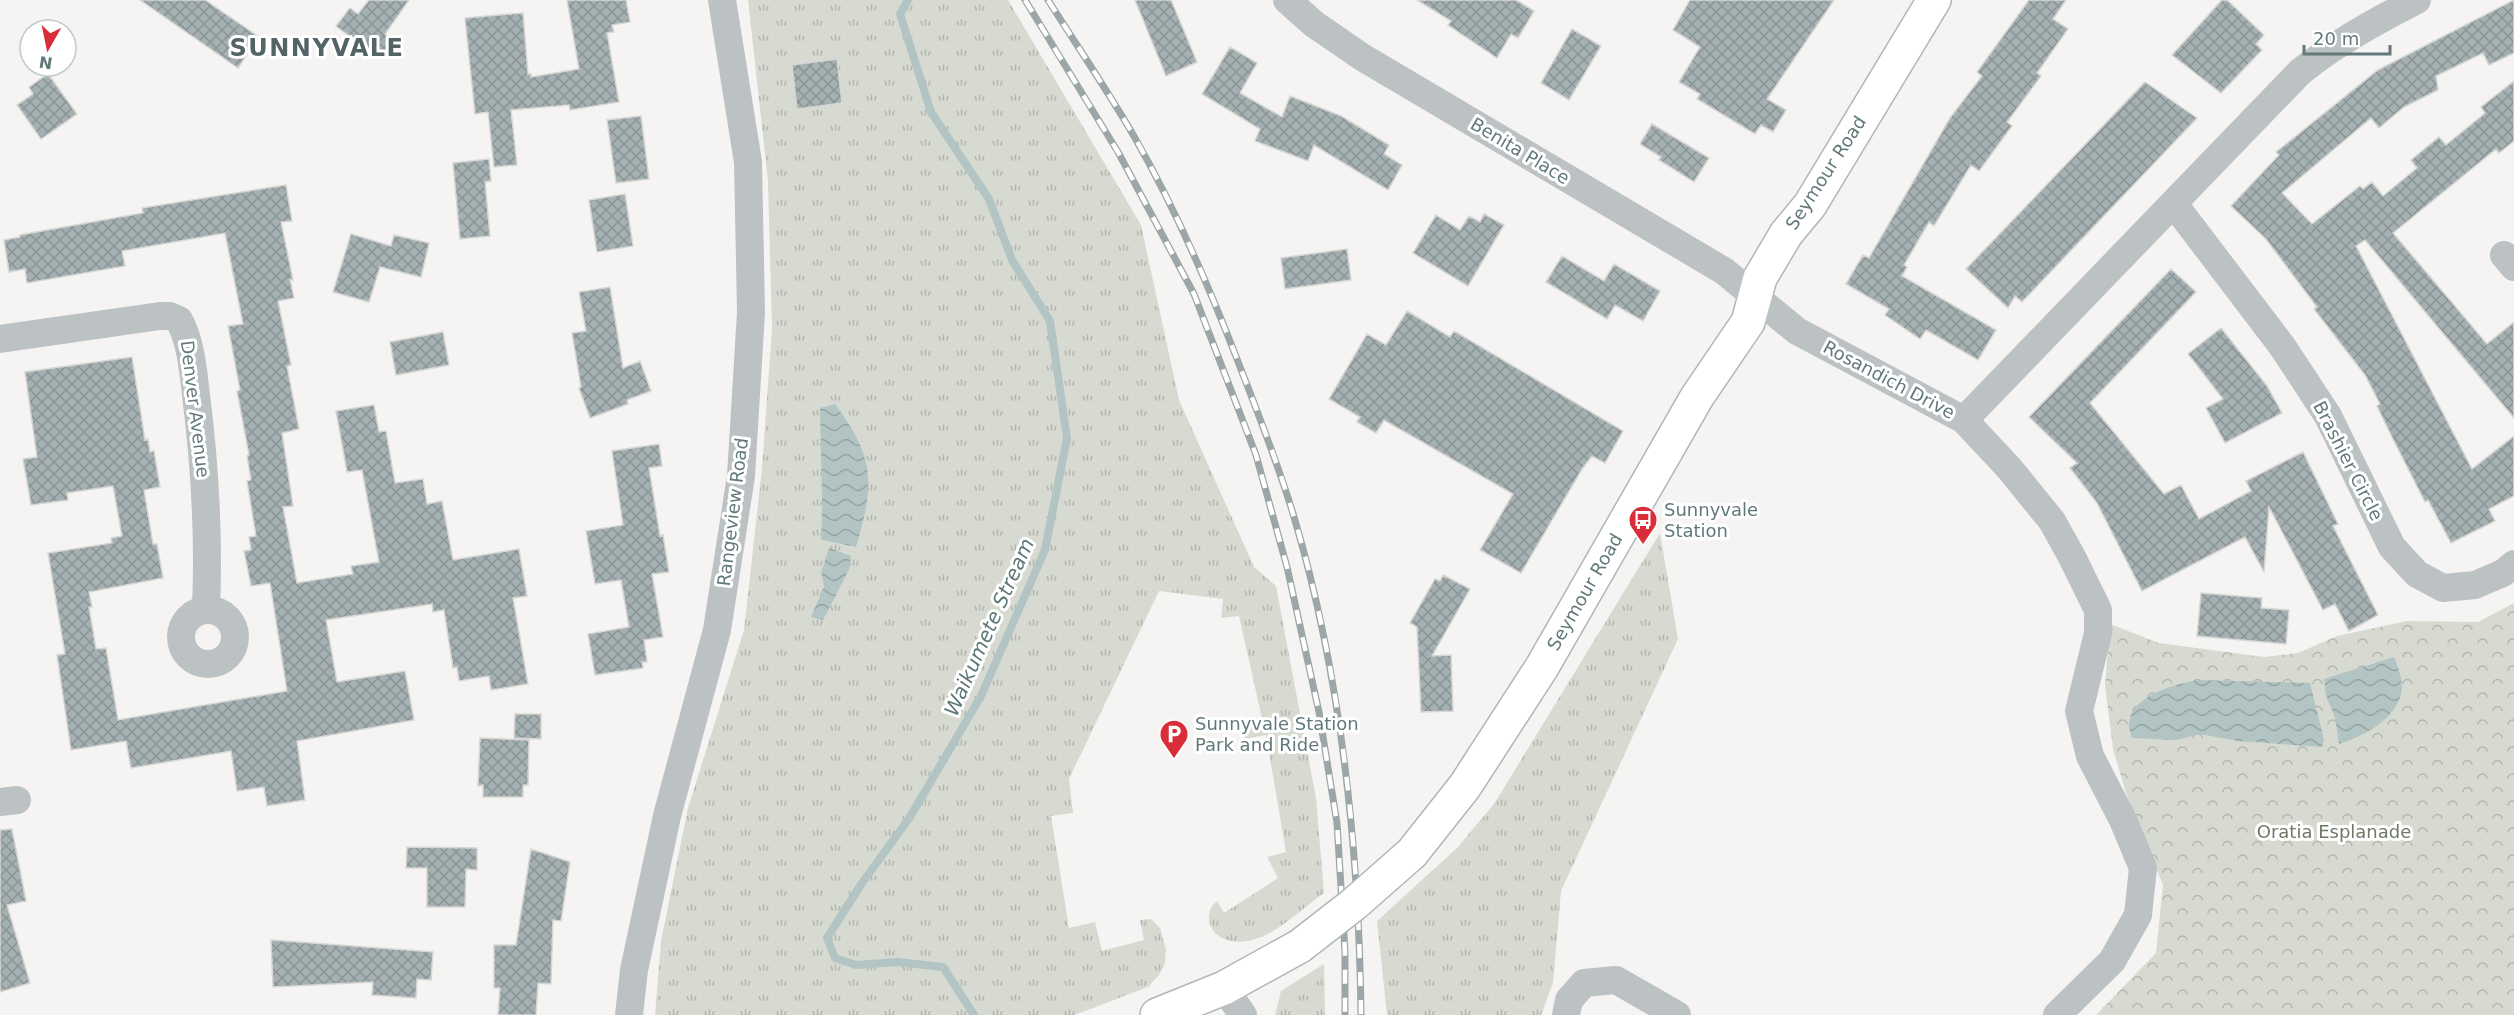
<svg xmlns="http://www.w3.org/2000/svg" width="2514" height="1015" viewBox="0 0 2514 1015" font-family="'DejaVu Sans',sans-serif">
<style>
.grass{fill:url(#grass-tufts);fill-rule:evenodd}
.forest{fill:url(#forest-crowns)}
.water{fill:url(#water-waves)}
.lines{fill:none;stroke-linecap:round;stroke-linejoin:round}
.stream{stroke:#b2c4c3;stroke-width:8}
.building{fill:url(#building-cross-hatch);stroke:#d7d6d4;stroke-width:1.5}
.secondary-casing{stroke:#aeb7b8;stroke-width:36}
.minor{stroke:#bcc2c3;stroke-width:28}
.secondary{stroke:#fff;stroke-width:33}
.rail-casing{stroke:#9ca6a8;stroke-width:7}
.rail{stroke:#fff;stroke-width:4.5;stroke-dasharray:14;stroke-linecap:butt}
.secondary-bridge-casing{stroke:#aeb7b8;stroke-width:36;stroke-linecap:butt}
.secondary-bridge{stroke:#fff;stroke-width:33}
.labels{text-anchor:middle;stroke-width:6;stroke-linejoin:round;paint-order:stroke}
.street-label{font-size:18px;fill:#62797b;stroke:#fff}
.poi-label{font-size:18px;fill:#62797b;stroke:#fff;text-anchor:start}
.park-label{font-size:18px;fill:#6f7964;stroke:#fff}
.water-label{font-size:20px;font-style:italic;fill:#5c7876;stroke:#fff}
.district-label{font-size:24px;font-weight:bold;letter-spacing:1.5px;fill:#536467;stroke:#fff}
</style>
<defs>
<pattern id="grass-tufts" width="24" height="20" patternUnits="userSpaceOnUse" patternTransform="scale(1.5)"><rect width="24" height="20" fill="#d7dad1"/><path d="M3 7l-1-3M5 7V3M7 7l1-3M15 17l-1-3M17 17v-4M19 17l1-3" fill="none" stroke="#b2b6af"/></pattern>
<pattern id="forest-crowns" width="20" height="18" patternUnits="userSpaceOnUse" patternTransform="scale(1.5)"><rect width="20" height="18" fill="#d7dad1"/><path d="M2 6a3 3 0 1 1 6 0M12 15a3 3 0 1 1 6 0" fill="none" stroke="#b2b6af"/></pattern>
<pattern id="water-waves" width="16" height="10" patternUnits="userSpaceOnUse" patternTransform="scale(1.5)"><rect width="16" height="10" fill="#b2c4c3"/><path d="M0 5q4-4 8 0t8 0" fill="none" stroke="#94a4a3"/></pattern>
<pattern id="building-cross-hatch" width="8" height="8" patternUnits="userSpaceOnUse" patternTransform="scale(1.5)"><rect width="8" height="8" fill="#a4b0b1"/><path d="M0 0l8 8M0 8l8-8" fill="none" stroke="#899495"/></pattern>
</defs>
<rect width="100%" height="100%" fill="#f5f4f2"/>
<path class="grass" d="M748,0H1008L1141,225L1179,400L1254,567L1276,586L1316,798L1324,893C1304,907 1278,933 1255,939C1245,943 1228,943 1219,936C1207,928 1205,910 1217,901L1224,913L1278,878L1267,857L1286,852L1266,735L1244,739L1242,727L1263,723L1239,616L1221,618L1223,599L1159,591L1069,779L1073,813L1051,816L1069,928L1095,922L1102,951L1144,940L1140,920L1151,919L1160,928L1166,949L1165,963L1159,975L1148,987L1075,1015H655L661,941L688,808L744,630L762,468L772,328L768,181ZM822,500L856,547L821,540ZM849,570L823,619L812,617L824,586L821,573Z
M1660,533L1678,639L1561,891L1553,983L1541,1015H1387L1377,921L1457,848L1494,804Z
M1324,964L1325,1015H1275L1281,991Z"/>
<path class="forest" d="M2514,603V1015H2096L2156,953L2163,885L2126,793L2113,749L2105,685L2110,624L2159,643L2264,657L2298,653L2337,636L2407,621L2478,622Z"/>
<path class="water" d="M835,404C875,458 875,483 856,547L821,540L822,500L820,408Z
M829,548L851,556L849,570L823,620L811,617L824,586L821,573Z
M2394,657C2399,669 2404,682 2401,694C2395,720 2362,737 2339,744L2335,717L2326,696L2324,679Z
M2199,680L2310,683L2324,740L2322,747L2238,741L2200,734L2176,740L2132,738C2131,734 2129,729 2129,725C2130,695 2176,684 2199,680Z"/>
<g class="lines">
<path class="stream" d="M908,0L900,14L931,112L989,199L1012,260L1050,321L1067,438L1045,550L981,696L910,817L862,883L827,938L835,958L856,965L897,962L943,967L974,1015"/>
</g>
<path class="building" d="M140,0H205L259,37L238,68Z
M369,0H409L385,34L394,41L381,59L336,26L350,8L358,14Z
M567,0H626L630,22L612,25L614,32L607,33L619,102L570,110L569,105L511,110L517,165L494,167L488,112L475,114L465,18L523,13L528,74H531V77L579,69Z
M1135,0H1171L1197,62L1166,76Z
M1417,0H1516L1534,11L1518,38L1511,34L1497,58L1448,25L1451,21Z
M1690,0H1834L1767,99L1786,110L1773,132L1761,125L1755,134L1697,99L1700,94L1679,82L1700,47L1673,30Z
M2029,0H2066L2053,19L2068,29L2037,73L2041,76L2007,122L2012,126L1979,171L1971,165L1934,226L1929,222L1904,265L1907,267L1902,276L1996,330L1978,360L1926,330L1920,339L1885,315L1889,309L1846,284L1863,255L1869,258L1950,118L1982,76L1977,72Z
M2222,0H2227L2264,35L2256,44L2262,50L2221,93L2172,55Z
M2514,0V53L2489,65L2483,53L2436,76L2438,90L2404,107L2379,128L2371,118L2282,193L2312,224L2360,186L2363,189L2372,182L2383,196L2417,168L2411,160L2439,137L2446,145L2485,113L2481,107L2514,81V141L2499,153L2496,149L2393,233L2487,344L2514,322V418L2365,240L2356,246L2472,469L2514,436V496L2489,509L2495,521L2451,543L2428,500L2425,502L2392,437L2377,406L2380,404L2365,375L2314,309L2317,307L2266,239L2231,206L2279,155L2276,152L2378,70Z
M1572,29L1601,46L1569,100L1541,83Z
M1230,47L1257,63L1240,93L1282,117L1290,96L1341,116L1389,145L1384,154L1402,165L1388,190L1314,145L1308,161L1255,141L1260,129L1202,94Z
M837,59L842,103L797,109L792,65Z
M48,74L77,114L41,139L17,105L33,94L29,87Z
M2145,82L2197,118L2022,302L2015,296L2008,308L1966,269Z
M641,116L649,179L616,183L607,120Z
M1652,124L1709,158L1694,182L1659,160L1661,157L1640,144Z
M489,159L491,181L485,182L490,236L460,239L453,163Z
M286,185L292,221L281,222L293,280L290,279L294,298L278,301L291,365L287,366L299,429L282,433L293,506L283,507L297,583L353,574L351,566L379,562L362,470L347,472L336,411L374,405L379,432L386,431L395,483L423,479L427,504L442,501L453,560L519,549L527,596L513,598L528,684L491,690L489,676L459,681L457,667L453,668L444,610L433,612L432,604L326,620L337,682L405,671L414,720L297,741L305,800L267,806L264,787L237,791L231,751L131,768L126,741L71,750L57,655L65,654L48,553L112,543L111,538L122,536L113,486L67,493L68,500L31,505L23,459L37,457L25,372L132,357L145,440L148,439L150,452L154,451L160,487L144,490L153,544H157L163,578L89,592L92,607H89L96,649L106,648L118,720L287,691L270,583L251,586L244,551L251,550L249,537L256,536L247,481L251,480L247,456L249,455L237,391L240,390L228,326L243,324L225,233L122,251L125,266L27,283L25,269L9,272L4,240L20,237V235L143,213L142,208Z
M625,194L633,246L597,252L589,200Z
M1484,214L1504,225L1468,286L1413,253L1436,215L1460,230L1469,216L1480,222Z
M351,234L391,246L394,235L429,243L421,277L380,267L369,302L333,292Z
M1347,249L1351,280L1285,289L1281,258Z
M1562,256L1604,281L1614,264L1660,291L1643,321L1615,305L1607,319L1546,282Z
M2171,269L2196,292L2090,403L2164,494L2181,485L2199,519L2251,491L2246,481L2303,452L2338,524L2333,526L2378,615L2349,631L2335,604L2323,610L2269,507L2264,572L2245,537L2142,591L2097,503L2070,468L2077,463L2029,417Z
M610,287L623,368L640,361L651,391L627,400L628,404L590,418L579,388L581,387L572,333L586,331L579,292Z
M1407,311L1450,337L1454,331L1623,431L1605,463L1592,456L1582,469L1521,573L1480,550L1513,494L1384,420L1376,433L1357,422L1360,417L1329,399L1367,334L1386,345Z
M2221,328L2267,386L2282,413L2225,443L2206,408L2223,399L2188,354Z
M443,332L449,365L396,375L390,342Z
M659,444L662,466L649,468L660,536L663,535L669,572L652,574L663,637L644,640L647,662H642L643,668L595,675L588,634L629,627L621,580L595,584L586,531L623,525L612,451Z
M1443,575L1470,589L1432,656L1451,655L1453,711L1421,712L1417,627L1410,623L1435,579L1440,581Z
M2201,593L2262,598L2261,608L2289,610L2286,644L2197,636Z
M515,714H541V739L514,738Z
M480,738L529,740L528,785H523V797H483V785L478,786Z
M12,829L26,901L7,905L30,983L0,992V830Z
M407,847L477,848V870L466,869L465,907H427V868H406Z
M531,849L570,862L561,921L553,920L551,984L538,983L536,1015H498L500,988H494V945H516Z
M271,940L433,952L431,980L417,979L416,998L372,995L373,982L273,987Z"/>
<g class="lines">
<g class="secondary-casing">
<path id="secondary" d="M1412,853L1465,786L1542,667L1697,397L1748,322L1760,278L1786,234L1810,205L1934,0
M1157,1015L1224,988L1300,946"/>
</g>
<path class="minor" d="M1287,0L1314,24L1362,57L1724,271L1797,331L1964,420L2009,468L2052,521L2072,557L2098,610V633L2079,711L2090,756L2123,820L2143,868L2138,915L2112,961L2057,1015
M2174,204L2282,346L2328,416L2392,547L2417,574L2443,588L2475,585L2503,573L2514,564
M2504,255L2514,267
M0,339L160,316H170L179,320C191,342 193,370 196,395C205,466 209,538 206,609
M1964,420L2300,72C2336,43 2376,21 2417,0
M181 637a27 27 0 1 1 54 0a27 27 0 1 1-54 0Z
M0,802L17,800
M1224,988L1243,1015
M629,1015L634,970L667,816L717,630L741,476L751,312L748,162L722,0
M1566,1015L1569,1000L1584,983L1616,980L1677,1015"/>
<use href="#secondary" class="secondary"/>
<g class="rail-casing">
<path id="rail" d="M1025,0L1118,152L1194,294L1256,455L1287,567L1319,712L1337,823L1345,952V1015
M1048,0C1077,46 1108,91 1135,138C1175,208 1208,284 1237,359C1257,411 1278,463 1294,517C1342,678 1359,847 1361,1015"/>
</g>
<use href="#rail" class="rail"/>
<g class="secondary-bridge-casing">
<path id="secondary-bridge" d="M1300,946L1354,904L1412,853"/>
</g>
<use href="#secondary-bridge" class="secondary-bridge"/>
</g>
<defs>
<g id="bus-pin" transform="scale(1.5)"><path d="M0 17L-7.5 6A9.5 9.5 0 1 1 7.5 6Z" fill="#da2d3a" stroke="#fff"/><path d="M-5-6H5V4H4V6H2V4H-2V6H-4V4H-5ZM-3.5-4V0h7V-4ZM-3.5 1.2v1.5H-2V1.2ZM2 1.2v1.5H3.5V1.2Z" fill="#fff"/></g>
<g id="parking-pin" transform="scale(1.5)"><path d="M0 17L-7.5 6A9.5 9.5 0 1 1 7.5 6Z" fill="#da2d3a" stroke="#fff"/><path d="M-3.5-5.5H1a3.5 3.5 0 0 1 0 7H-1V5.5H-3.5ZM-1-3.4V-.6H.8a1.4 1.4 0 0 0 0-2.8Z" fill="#fff"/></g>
</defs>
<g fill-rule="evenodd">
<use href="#bus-pin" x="1643" y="520"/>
<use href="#parking-pin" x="1174" y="734"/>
</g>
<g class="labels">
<g class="street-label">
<text transform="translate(1520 151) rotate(31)" y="6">Benita Place</text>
<text transform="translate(1826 173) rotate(-57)" y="6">Seymour Road</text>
<text transform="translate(1889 380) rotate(28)" y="6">Rosandich Drive</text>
<text transform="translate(195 409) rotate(83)" y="6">Denver Avenue</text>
<text transform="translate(2348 461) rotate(63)" y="6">Brashier Circle</text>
<text transform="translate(733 512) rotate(-83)" y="6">Rangeview Road</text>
<text transform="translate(1585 592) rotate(-60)" y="6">Seymour Road</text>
</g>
<g class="poi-label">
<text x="1664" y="516">Sunnyvale<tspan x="1664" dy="21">Station</tspan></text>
<text x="1195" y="730">Sunnyvale Station<tspan x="1195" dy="21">Park and Ride</tspan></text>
</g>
<g class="park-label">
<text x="2334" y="838">Oratia Esplanade</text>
</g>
<g class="water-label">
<text transform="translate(989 627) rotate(-66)" y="7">Waikumete Stream</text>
</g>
<g class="district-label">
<text x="317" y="56">SUNNYVALE</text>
</g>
</g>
<g transform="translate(48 48) rotate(189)"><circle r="28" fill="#ffffff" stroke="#c0c9ca" stroke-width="1.5"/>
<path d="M0-4.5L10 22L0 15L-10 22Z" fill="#da2d3a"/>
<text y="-9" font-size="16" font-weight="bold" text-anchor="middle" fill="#62797b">N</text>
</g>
<path d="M2304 45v9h86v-9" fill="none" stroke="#62797b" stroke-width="3"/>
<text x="2313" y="45" font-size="18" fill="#62797b" stroke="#ffffff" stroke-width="4.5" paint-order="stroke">20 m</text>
</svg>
